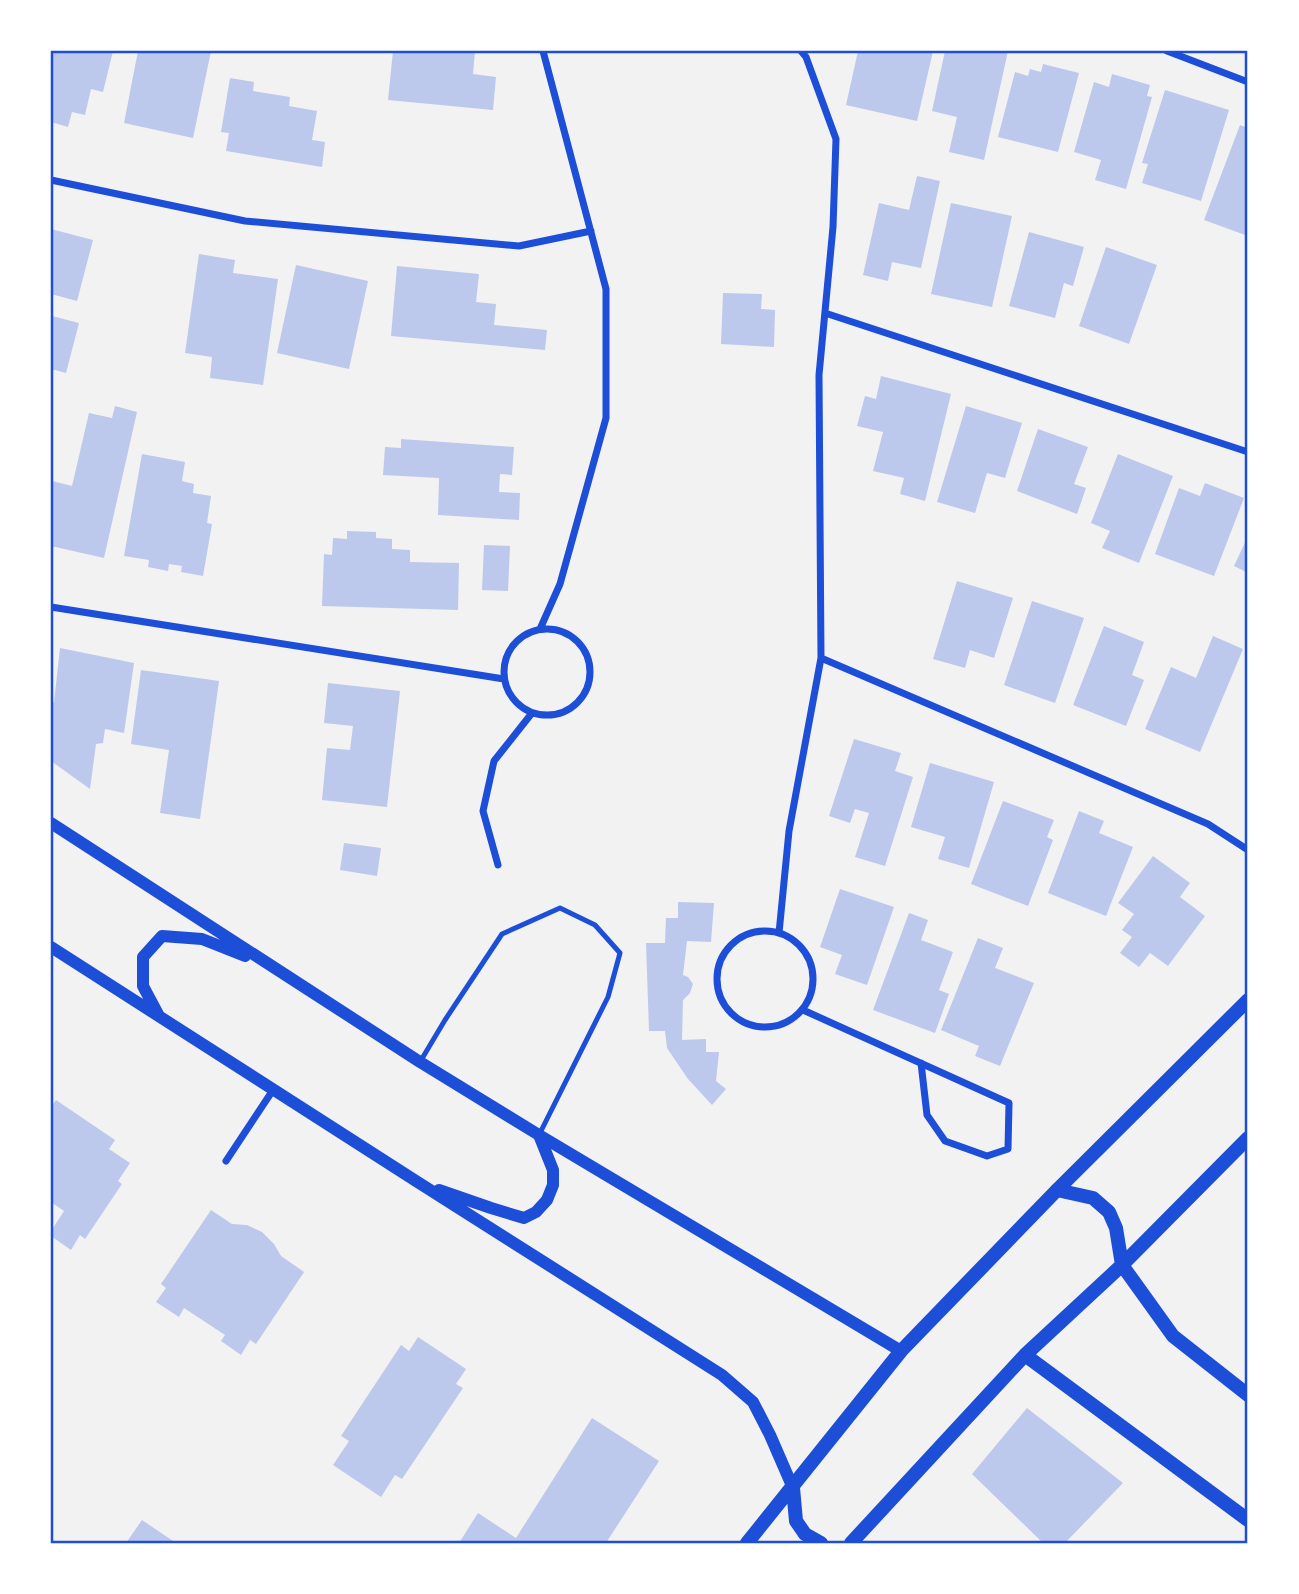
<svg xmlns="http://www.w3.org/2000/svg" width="1299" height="1594" viewBox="0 0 1299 1594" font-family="'Source Serif 4',serif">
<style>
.building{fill:#bdc9ec}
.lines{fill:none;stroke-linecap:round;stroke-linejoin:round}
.service{stroke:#1d4ed8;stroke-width:5}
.minor{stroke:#1d4ed8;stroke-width:7}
.tertiary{stroke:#1d4ed8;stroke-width:12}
.secondary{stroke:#1d4ed8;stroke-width:14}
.neatline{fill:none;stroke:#1d4ed8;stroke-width:2.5}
</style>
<rect width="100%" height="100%" fill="#f2f2f2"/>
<path class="building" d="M51,51H113L103,92L91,89L85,115L72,112L68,127L51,122Z
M138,51H211L193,138L124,123Z
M393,51H475L473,74L496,77L493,110L388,100Z
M858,51H933L917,121L846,105Z
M945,51H1008L984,160L949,152L957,117L932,111Z
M1043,64L1079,73L1058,152L998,137L1015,72L1028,76L1030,69L1041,72Z
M1112,74L1150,85L1147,96L1152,97L1126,189L1095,180L1101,160L1074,152L1094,82L1109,87Z
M230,78L254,82L253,91L290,97L289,106L317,111L312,140L325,142L322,167L226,151L229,133L221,132Z
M1165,90L1229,110L1201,201L1142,183L1148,164L1142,163Z
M1240,125L1248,128V236L1204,220Z
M917,176L940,181L921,268L892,262L888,281L863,275L879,203L909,210Z
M951,203L1012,216L992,307L931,294Z
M51,229L93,240L77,301L51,294Z
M1029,232L1084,247L1073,286L1064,283L1055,318L1009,306Z
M1106,247L1157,265L1129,344L1079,326Z
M199,254L235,260L233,273L278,279L263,385L210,378L212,357L185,353Z
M296,265L368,281L349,369L277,353Z
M397,266L479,274L476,302L496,304L494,325L547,330L545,350L391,336Z
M723,293L762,294L761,309L775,310L774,347L721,344Z
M52,316L79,323L66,373L51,369Z
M881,376L951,394L925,501L900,494L904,478L873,471L883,432L857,426L865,396L876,399Z
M115,406L137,412L104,558L51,546L52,481L72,486L89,413L112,418Z
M966,406L1022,423L1005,478L987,473L975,513L937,502Z
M1038,429L1088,447L1074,484L1086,488L1077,514L1017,491Z
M401,439L514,447L512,475L500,474L499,492L520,493L519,520L438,515L439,478L383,475L385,447L401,448Z
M142,454L185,462L182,481L194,484L193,493L211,496L207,523L212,524L203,576L181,572L182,566L169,564L168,571L148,567L149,560L124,556Z
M1118,454L1173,476L1139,563L1102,548L1110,531L1091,523Z
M1205,483L1244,498L1214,576L1155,554L1179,488L1200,496Z
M347,531L376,532V538L392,539V549L410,550V562L459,563L458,610L322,606L324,554L332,555L333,538L347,539Z
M1248,536V573L1234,566Z
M484,545L510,546L508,591L482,590Z
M957,581L1013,598L994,658L970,650L965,668L933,659Z
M1032,601L1084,618L1055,703L1004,685Z
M1104,626L1144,642L1132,675L1144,680L1126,726L1073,705Z
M1213,636L1243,649L1200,752L1145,729L1171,667L1196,678Z
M60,648L134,663L124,733L105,729L103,743L96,744L90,789L51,761V702H54Z
M141,670L219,681L200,819L160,813L169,750L131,744Z
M328,683L400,691L387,807L322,800L327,748L350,750L353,726L324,723Z
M854,739L901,753L895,771L913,777L885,866L855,857L869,813L855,809L850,823L829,816Z
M930,763L994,782L969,868L938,859L945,837L911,827Z
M1003,801L1054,820L1047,837L1053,840L1028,906L971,884Z
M1079,811L1104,821L1099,833L1133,847L1106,916L1048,893Z
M344,843L381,848L377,876L340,870Z
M1153,856L1190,883L1180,897L1205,916L1168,966L1150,953L1139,967L1120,953L1132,937L1122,930L1134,914L1118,903Z
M840,889L894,907L867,985L835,974L842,955L820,947Z
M678,902L714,903L711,942L687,941L683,975L688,977L693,984L690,993L683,1000L682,1040L706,1039V1052H719L716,1081L726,1089L712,1105L688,1079L667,1048L665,1031H649L646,943H665L666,918H678Z
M909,913L928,920L921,940L953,952L939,990L949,994L935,1033L873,1010Z
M978,938L1003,948L995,968L1034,983L1000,1066L975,1056L979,1046L941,1030Z
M56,1100L115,1140L109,1149L130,1163L118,1181L122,1184L85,1239L80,1235L71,1250L51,1236V1231L64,1211L51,1202V1107Z
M211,1210L232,1224L247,1225L262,1232L274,1244L281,1256L304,1272L256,1344L250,1340L241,1355L221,1341L225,1335L184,1308L179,1317L156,1302L166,1288L161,1284Z
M418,1337L466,1369L456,1384L463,1388L402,1479L395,1475L381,1497L333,1465L349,1441L341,1436L401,1345L409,1351Z
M1027,1408L1123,1483L1065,1543H1043L972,1474Z
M592,1418L659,1461L606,1543H459L478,1513L516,1538Z
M142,1520L176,1543H126Z"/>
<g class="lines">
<path class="service" d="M420,1062L445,1020L502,934L560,908L595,925L620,953L608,997L539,1135"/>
<path class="minor" d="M1167,51L1248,82
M51,180L245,221L519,246L591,231
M825,313L1248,452
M51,607L504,679
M540,629L560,584L606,418V289L543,51
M504 672a43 43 0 1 1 86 0a43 43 0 1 1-86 0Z
M821,658L1208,824L1248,850
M498,865L483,811L494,761L532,713
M717 979a48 48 0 1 1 96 0a48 48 0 1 1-96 0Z
M779,933L789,831L821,658L819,375L833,227L836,139L806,57L801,51
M803,1010L1009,1103L1008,1149L987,1156L945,1141L927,1115L921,1063
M226,1161L273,1090"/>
<path class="tertiary" d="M51,823L420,1062L539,1135L901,1351
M51,947L416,1181L722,1375L753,1402L770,1435L793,1488
M159,1016L143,986V957L162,936L202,939L245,956
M439,1190L491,1208L524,1218L536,1212L547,1200L553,1185V1170L539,1135"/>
<path class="secondary" d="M1057,1190L1093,1198L1109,1212L1116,1228L1122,1265L1173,1336L1248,1395
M1025,1355L1248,1520
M793,1488L796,1521L805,1534L821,1543
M747,1543L901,1351L1057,1190L1248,1000
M851,1543L1025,1355L1122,1265L1248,1138"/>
</g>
<rect width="1299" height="1594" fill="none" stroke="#ffffff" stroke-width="105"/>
<rect x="52" y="52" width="1194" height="1490" class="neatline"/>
</svg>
